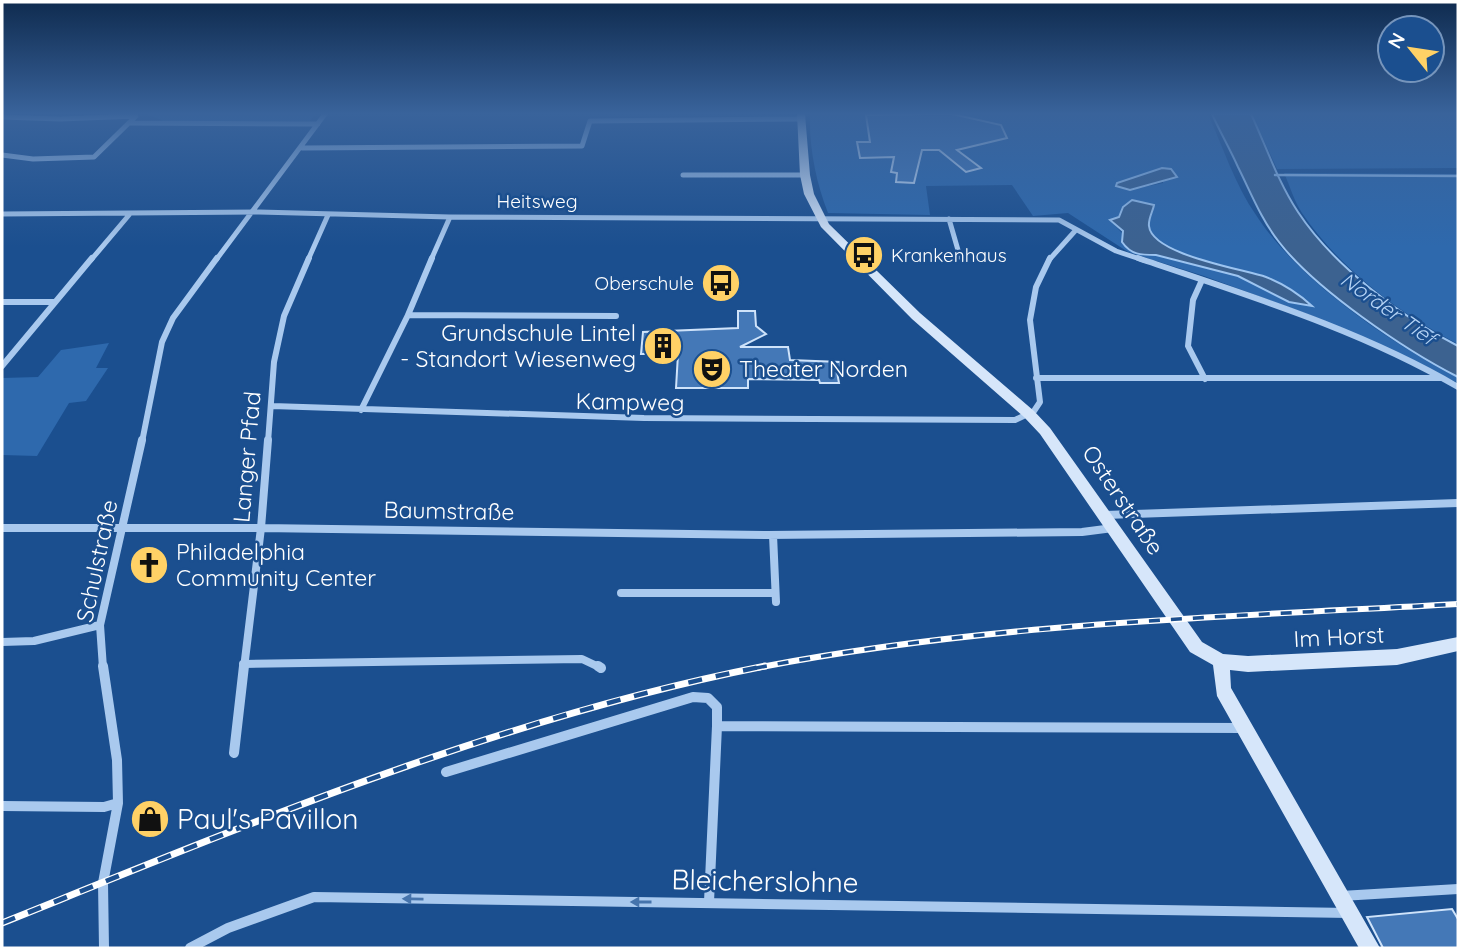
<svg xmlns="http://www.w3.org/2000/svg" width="1460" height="950" viewBox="0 0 1460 950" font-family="Quicksand,sans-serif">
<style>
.green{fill:#2e69ad;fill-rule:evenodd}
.water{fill:#3c6290;stroke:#9cc4f0;stroke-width:2}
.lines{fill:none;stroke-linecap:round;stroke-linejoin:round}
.stream{stroke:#9cc4f0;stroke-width:2.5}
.building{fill:#4478b7;stroke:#cfe3fa;stroke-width:2}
.street-far3{stroke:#a9c9ee;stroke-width:5}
.street-far2{stroke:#a9c9ee;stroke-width:6}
.street-far1{stroke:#a9c9ee;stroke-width:8}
.street{stroke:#a9c9ee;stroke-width:10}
.secondary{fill:#d6e6fa;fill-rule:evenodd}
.rail-far1-casing{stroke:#fff;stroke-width:6}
.rail-casing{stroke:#fff;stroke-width:7}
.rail-far1{stroke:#1b4f8f;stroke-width:3.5;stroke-dasharray:11;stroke-linecap:butt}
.rail{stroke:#1b4f8f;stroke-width:4.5;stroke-dasharray:14;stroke-linecap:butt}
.oneway{fill:#4674ac}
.labels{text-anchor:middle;stroke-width:5;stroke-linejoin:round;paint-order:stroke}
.far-street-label{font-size:19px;fill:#fff;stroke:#1b4f8f}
.far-poi-label{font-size:19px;fill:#fff;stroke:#1b4f8f;text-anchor:start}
.far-water-label{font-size:21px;font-style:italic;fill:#b5d3f5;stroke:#1b4f8f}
.poi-label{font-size:23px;fill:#fff;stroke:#1b4f8f;text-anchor:start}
.street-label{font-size:23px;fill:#fff;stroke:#1b4f8f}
.near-poi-label{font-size:28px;fill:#fff;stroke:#1b4f8f;text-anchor:start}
.near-street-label{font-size:28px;fill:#fff;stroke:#1b4f8f}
</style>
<rect width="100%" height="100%" fill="#1b4f8f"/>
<path class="green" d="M2,114H315L310,121L167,122L146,114Z
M810,114H1208C1223,147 1235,185 1256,215C1299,281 1389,342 1458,378V383L1313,316L1204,276L1128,252L1068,213L1033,216L1012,185L926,186L930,215L828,213C816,182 809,148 810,114ZM1162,168L1163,183L1130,190L1116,187L1117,183ZM1154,205C1153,211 1148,219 1149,226C1152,255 1244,269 1266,277C1284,284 1299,293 1312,306L1289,302L1238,276L1156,255L1143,256L1110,220L1119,217L1123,210Z
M1252,114H1458V168L1277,169Z
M1284,173L1458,174V344C1400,314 1339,268 1302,213C1294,201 1290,186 1284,173Z
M109,343L96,368H108L86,401L69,403L37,456L2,455V378L38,377L61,350Z"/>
<path class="water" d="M1212,114H1251C1266,146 1278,182 1298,212C1333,265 1401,317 1458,346V377C1405,350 1315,289 1279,242C1261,219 1251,193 1238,167C1230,149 1220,132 1212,114Z
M1162,168L1171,169L1177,177L1130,190L1116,186L1117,183Z
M1132,200L1154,205C1153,211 1148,219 1149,226C1152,255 1243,269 1266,277C1284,284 1298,293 1312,306L1289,302L1238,276L1156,255C1141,255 1131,255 1122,242L1123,231L1110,220L1119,217L1123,207Z"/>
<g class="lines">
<path class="stream" d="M1275,175L1458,176"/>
</g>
<path class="building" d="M928,114H952L1001,125L1007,138L957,150L981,168L966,172L939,150H922L914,183L896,182L897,173L891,172L894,157L860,158L857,142H870L866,115Z
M738,311H755L756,326L766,334L740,347H788L790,360L840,362L842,372H837L839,383H820L819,380L748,379V388H676L678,354H641L643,332L738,328Z
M1452,909L1458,919V948H1383L1367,917Z"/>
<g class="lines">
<path class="street-far3" d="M2,117L60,119L136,116L94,157L33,159L2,155
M130,123L318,124
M302,148L582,146L590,121L801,119
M683,175H805
M2,214L259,212L450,217L1059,220L1116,251L1143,260
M949,219L960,257
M91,260L129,215
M216,260L325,114
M308,260L328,215
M431,260L450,217
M1049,260L1075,231"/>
<path class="street-far2" d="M1138,258C1246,295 1359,329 1458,387
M1202,280L1193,300L1188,346L1205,379
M2,302H55
M408,315L616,316
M2,366L92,258
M1036,378H1442
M272,406L644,418L1015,420L1034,411L1040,402L1030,320L1036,287L1050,258
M361,410L408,315L432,258
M142,442L162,342L173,318L217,258
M268,442L274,362L284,316L309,258"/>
<path class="street-far1" d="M1105,515L1458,503
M2,528H261L767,535L1082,532L1113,528
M773,535L776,602
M621,593H775
M2,642L34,641L100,625
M243,664L582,659L601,668
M103,668L100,625L142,440
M244,668L261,528L268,440"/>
<path class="street" d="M103,666L117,760L118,803L103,883L104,948
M598,666L601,668
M234,753L244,666
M446,772L693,697L708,698L717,707V726L1244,728
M2,806L104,807L118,803
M1341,896L1458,889
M709,902L717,726
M190,948L228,928L314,897L1350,913"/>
<path class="secondary" d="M797,114H805L810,175L814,194L829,224L920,313L1034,411L1050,428L1202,642L1223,654L1248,656L1397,649L1458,637V651L1397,665L1248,672L1230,670L1231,688L1380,948H1359L1217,696L1213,665L1190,652L1040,434L1024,417L912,319L821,227L804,194L800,175Z"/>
<g class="rail-far1-casing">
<path id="rail-far1" d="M756,668C987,623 1223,617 1458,604"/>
</g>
<g class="rail-casing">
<path id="rail" d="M2,923C251,823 500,718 765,666"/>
</g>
<use href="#rail-far1" class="rail-far1"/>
<use href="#rail" class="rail"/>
</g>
<defs><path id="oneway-solid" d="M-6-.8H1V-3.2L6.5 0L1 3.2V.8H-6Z" transform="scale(1.75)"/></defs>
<g class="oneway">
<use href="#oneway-solid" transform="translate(413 899) rotate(-179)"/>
<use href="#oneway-solid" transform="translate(641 902) rotate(-180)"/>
</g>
<linearGradient id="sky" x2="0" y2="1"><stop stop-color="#0f2b4f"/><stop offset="0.46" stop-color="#39639b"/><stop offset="1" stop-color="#39639b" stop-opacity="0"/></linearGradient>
<rect width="1460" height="247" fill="url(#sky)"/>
<defs>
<g id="bus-disc" transform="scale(2.0125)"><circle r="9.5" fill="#ffd166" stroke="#1b4f8f"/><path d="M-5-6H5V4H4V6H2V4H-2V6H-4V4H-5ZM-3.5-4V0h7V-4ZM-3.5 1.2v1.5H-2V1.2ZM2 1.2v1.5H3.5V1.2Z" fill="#111"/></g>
<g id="building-disc" transform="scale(2.0125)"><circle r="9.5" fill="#ffd166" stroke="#1b4f8f"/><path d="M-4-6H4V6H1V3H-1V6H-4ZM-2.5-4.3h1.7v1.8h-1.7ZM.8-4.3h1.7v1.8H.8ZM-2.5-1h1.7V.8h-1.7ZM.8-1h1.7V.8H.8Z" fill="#111"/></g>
<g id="theatre-disc" transform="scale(2.0125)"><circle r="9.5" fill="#ffd166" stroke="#1b4f8f"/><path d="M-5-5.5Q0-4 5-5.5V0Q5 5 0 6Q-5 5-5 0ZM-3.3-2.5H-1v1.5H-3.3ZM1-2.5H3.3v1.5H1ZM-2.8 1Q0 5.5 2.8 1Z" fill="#111"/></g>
<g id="church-disc" transform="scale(2.0125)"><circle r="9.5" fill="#ffd166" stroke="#1b4f8f"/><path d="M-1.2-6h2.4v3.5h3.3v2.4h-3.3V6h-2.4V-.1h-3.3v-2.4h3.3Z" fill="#111"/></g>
<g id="shop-disc" transform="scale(2.0125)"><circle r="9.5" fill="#ffd166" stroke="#1b4f8f"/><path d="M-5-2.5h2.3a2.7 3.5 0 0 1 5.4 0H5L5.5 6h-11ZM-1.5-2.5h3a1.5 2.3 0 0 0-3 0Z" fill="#111"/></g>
</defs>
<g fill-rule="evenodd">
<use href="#bus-disc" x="864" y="255"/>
<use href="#bus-disc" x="721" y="283"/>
<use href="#building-disc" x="663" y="346"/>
<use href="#theatre-disc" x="712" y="369"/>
<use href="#church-disc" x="149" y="565"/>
<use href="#shop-disc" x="150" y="819"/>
</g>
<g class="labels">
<g class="far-street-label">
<text x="537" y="208">Heitsweg</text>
</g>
<g class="far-poi-label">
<text x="891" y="262">Krankenhaus</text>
<text x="694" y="290" text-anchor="end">Oberschule</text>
</g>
<g class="far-water-label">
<text transform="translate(1388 309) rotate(35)" y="7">Norder Tief</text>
</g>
<g class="poi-label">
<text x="636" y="341" text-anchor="end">Grundschule Lintel<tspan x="636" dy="26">- Standort Wiesenweg</tspan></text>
<text x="739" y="377">Theater Norden</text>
<text x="176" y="560">Philadelphia<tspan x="176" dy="26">Community Center</tspan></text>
</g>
<g class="street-label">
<text transform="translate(630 402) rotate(1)" y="8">Kampweg</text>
<text transform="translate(247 457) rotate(-85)" y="8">Langer Pfad</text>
<text transform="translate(1123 500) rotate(56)" y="8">Osterstraße</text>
<text transform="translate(449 511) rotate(1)" y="8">Baumstraße</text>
<text transform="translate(97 561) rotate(-78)" y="8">Schulstraße</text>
<text transform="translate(1339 637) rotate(-3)" y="8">Im Horst</text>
</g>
<g class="near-poi-label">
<text x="177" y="829">Paul's Pavillon</text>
</g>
<g class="near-street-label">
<text transform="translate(765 881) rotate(1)" y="10">Bleicherslohne</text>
</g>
</g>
<rect width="1460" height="950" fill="none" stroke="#ffffff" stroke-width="7"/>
<g transform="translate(1411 49) rotate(300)"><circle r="33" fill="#1b4f8f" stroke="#7695bc" stroke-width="2"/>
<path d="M0-5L12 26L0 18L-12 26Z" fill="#ffd166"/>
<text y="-10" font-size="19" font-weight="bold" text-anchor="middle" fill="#ffffff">N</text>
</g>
</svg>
